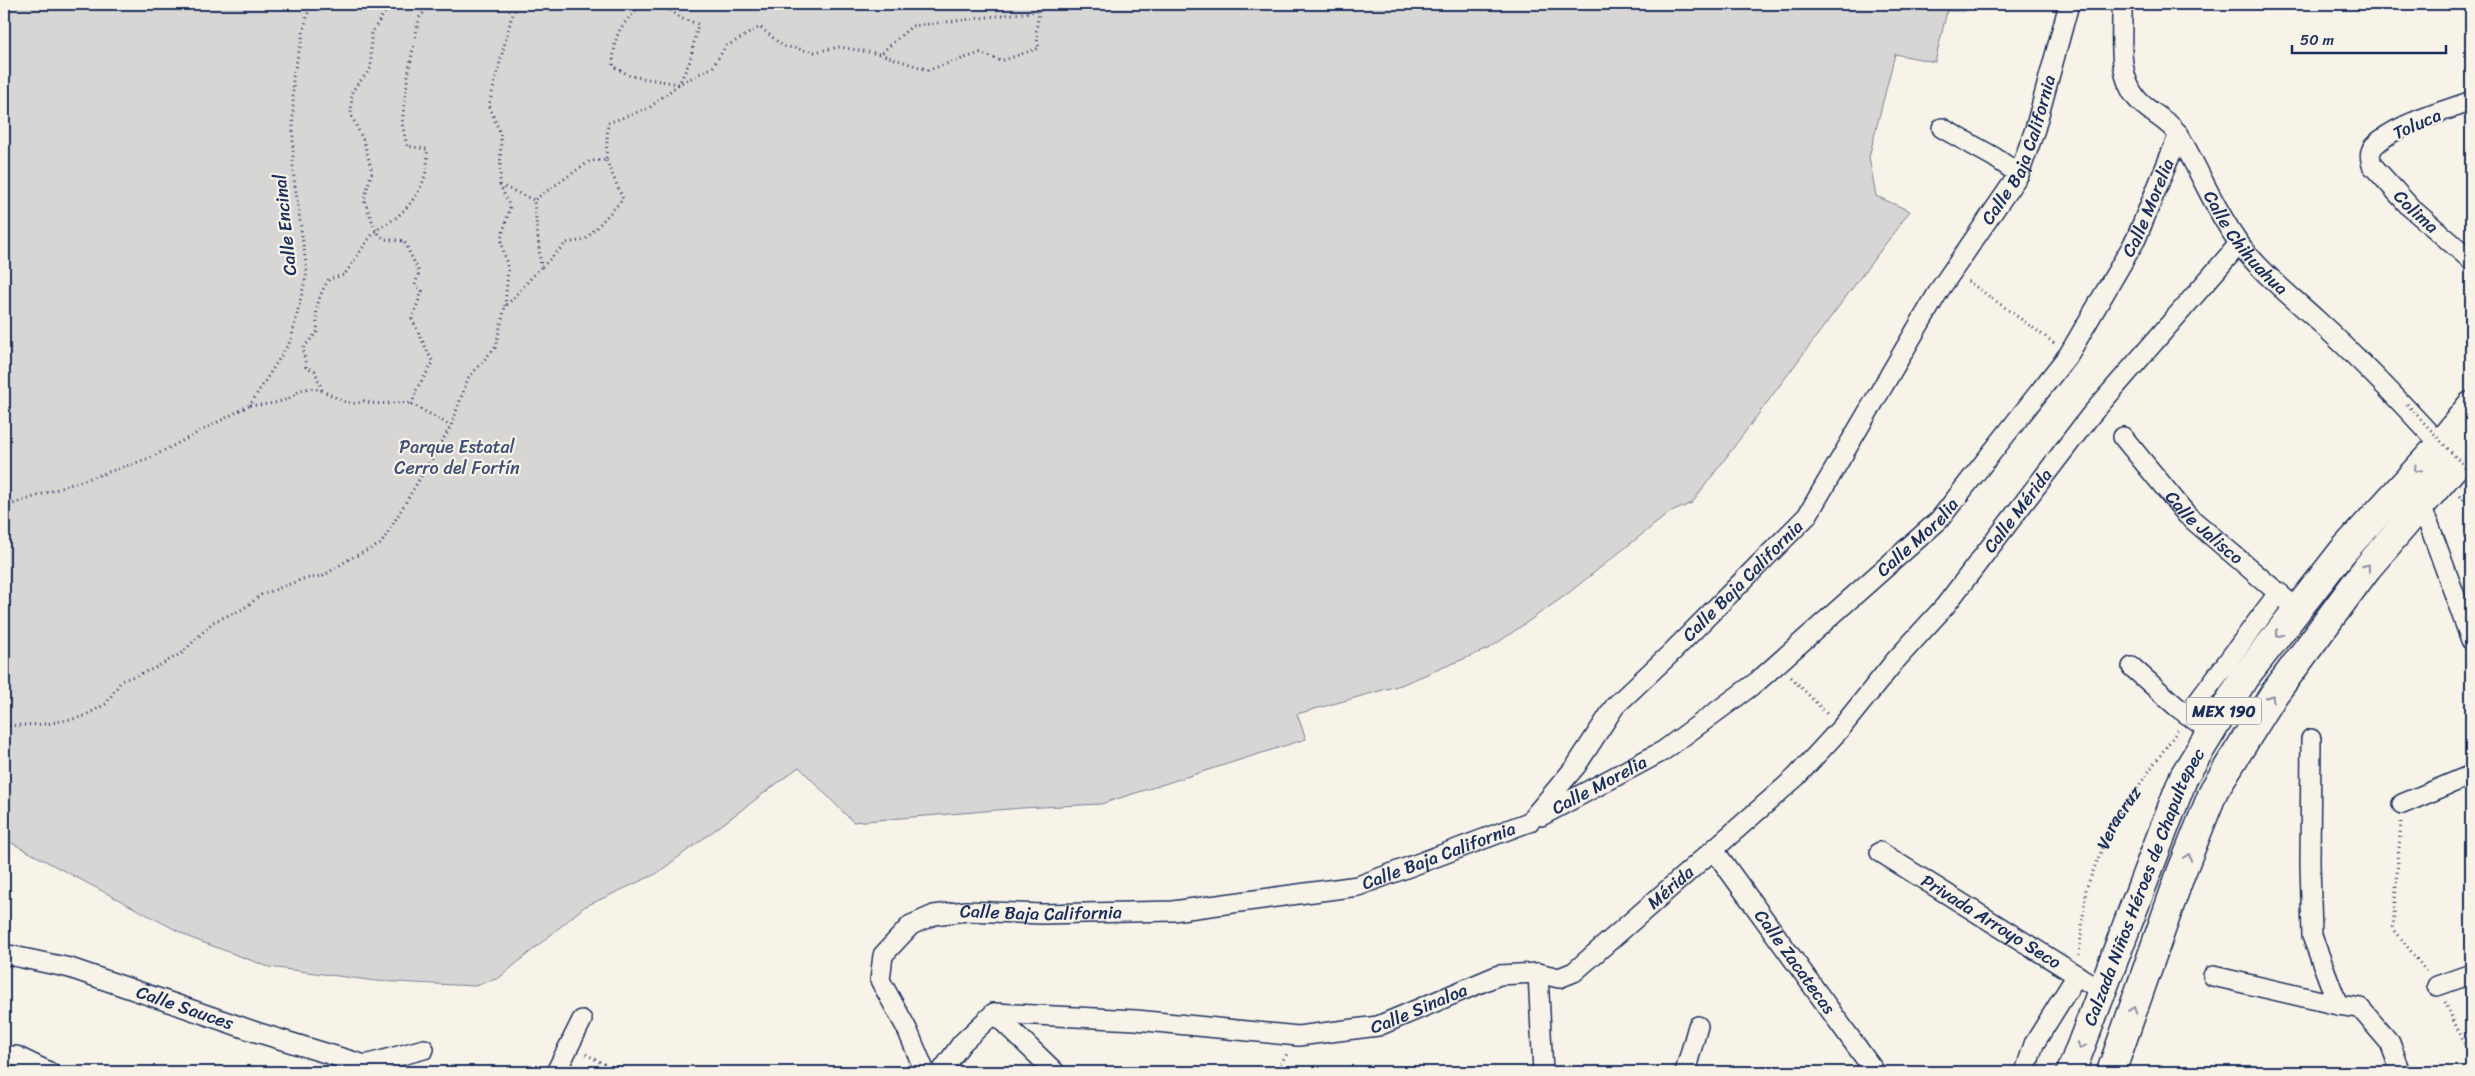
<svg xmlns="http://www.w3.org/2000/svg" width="2475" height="1076" viewBox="0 0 2475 1076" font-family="Sriracha,sans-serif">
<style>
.green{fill:#d7d6d4;stroke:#798299}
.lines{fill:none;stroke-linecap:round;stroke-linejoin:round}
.street-casing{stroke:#1b2f5e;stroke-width:22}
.primary-casing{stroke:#1b2f5e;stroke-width:31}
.path{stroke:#1b2f5e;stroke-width:3;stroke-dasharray:1 4;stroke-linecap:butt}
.street{stroke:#f7f3e8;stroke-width:19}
.primary{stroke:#f7f3e8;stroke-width:28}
.path-bridge{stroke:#1b2f5e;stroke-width:3;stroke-dasharray:1 4;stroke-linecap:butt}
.oneway{stroke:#8991a3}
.labels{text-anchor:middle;stroke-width:4.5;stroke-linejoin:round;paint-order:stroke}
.shield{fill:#f7f3e8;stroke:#5d6a87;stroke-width:1}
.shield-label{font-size:16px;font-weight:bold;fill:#1b2f5e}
.street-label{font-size:18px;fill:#1b2f5e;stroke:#f7f3e8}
.park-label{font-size:18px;fill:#415076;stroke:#f7f3e8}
</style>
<rect width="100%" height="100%" fill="#f7f3e8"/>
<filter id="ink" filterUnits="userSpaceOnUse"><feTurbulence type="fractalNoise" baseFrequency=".02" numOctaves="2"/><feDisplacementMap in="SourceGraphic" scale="10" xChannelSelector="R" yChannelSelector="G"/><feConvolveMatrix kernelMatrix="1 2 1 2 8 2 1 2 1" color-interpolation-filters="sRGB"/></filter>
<g filter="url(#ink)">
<path class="green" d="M4,4H1967L1965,11H1947L1935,62L1895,54L1869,157L1876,196L1910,211L1692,503L1669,513L1566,595L1490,648L1401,685L1297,714L1306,739L1101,804L1022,808L853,822L799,767L656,874L584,907L499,978L475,986L376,981L269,967L191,938L4,839Z"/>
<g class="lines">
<g class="street-casing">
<g id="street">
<path id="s2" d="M2122,4C2123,34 2116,74 2137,99C2149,113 2171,121 2180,137C2200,172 2215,210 2239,243C2261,273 2290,295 2317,320C2360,359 2401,402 2440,445"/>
<path id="s3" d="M2471,101C2443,112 2395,124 2374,146C2369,152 2370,158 2372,165L2411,208L2471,260"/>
<path d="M1942,128L1994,157L2019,174"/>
<path id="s4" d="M2123,437L2187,515L2297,609"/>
<path d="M2420,506L2430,527L2471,640"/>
<path d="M2132,667L2177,707L2211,732"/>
<path d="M2188,715L2279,592"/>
<path d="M2311,739L2310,863L2312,936L2338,1005"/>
<path d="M2402,804L2471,775"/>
<path id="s5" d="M1541,816L1663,751L1758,681L1939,520L2069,354L2136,239L2179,134"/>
<path id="s6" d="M1714,850L1875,1072"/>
<path id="s7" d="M1880,852L2102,991"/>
<path id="s8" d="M4,954L70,968L256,1032L365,1065L424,1049"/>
<path d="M1538,973L1543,1072"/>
<path d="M2213,976L2338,1005L2360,1008L2390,1043L2401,1072"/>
<path d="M2437,986L2471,974"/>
<path id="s9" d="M994,1013L1136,1020L1298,1036L1378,1026L1499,975L1538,973L1559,978L1574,972L1796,777L1841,728L1895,661L1945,606L2090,416L2239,244"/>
<path d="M4,1056H16L49,1072"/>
<path d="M556,1072L582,1020"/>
<path id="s10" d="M925,1072L907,1029L880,980L883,955L911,925L934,915L966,911L1042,914L1173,911L1358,886L1529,822L1576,766L1615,706L1670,654L1807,516L1940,289L2019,174L2035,129L2069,4"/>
<path d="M941,1072L962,1043L994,1013L1055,1072"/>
<path d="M1685,1072L1698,1026"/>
<path d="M2025,1072L2034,1044L2077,975"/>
</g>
</g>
<g class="primary-casing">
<g id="primary">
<path id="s11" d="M2071,1072L2184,776L2244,678L2343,551L2440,445L2471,406"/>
<path d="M2111,1072L2181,873L2214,790L2274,694L2367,568L2471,447"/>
</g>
</g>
<g class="path">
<path d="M390,4L371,34V68L352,91L351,115L364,142L372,171L364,200L376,231L384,239L404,241L419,272L415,285L422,291L412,319L433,363L417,388L412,404L451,426"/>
<path d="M572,4H607"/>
<path d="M643,4C618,28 615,31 613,66L630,76L679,84L690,61L698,24L680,18L663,4"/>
<path d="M880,54L928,70L980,53L1001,61L1039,48L1036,32L1039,11"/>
<path d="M500,185L534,200"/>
<path d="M542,267L566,243L585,240L623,199L606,160"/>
<path d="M1968,281L2054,343"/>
<path d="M505,306L508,270L501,239L510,207L500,185L501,136L489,105L511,19L518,4"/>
<path d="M322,390L315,371L306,367L303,348L318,331C314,311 318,296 329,279L344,275C355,261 364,243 376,231C382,225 391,222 398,216C418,198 430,176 427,149L407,146L402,123L408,75L419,18L431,4"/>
<path d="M250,405C260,406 276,403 285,400C292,398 298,390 305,389C326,384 343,411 364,401C381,407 395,400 412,404"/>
<path d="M2460,496L2463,500L2471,491"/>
<path d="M4,507L150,458L250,405L291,340L307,272L293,170V77L310,4"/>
<path d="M1791,677L1828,715"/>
<path d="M4,726L46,724L82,717L106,704L121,681L153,669L182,653L213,622L243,609L261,595L303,579L323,576L349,559L381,544L451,426L468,378L495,348L505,307L541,267L534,200L590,161L606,160L608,123L649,108L679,84L713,67L725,47L760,27L783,46L814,52L840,47L880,54L912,26L1039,11L1058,4"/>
<path d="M2401,822L2393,928L2426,971"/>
<path id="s1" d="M2079,955L2086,889L2112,824L2178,730"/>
<path d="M2445,1002L2471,1058"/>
<path d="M586,1054L618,1072"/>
<path d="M1275,1072L1287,1054"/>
</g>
<use href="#street" class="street"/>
<use href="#primary" class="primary"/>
<path class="path-bridge" d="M2407,404L2471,474"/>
</g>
<defs><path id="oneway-chevron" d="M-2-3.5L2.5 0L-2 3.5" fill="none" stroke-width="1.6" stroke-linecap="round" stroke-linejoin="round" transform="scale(1.25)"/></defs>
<g class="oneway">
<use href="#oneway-chevron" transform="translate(2417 469) rotate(133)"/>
<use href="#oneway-chevron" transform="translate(2367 567) rotate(-51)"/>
<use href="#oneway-chevron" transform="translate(2279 634) rotate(128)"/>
<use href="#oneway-chevron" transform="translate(2271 698) rotate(-57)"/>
<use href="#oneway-chevron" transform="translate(2188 857) rotate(-68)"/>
<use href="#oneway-chevron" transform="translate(2133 1010) rotate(-71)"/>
<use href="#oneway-chevron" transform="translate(2081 1046) rotate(111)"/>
</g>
</g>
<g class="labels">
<rect class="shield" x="2186.5" y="697.5" width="75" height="27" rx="4"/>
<g class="shield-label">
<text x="2224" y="717">MEX 190</text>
</g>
<g class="street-label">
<text transform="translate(2417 124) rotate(-24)" y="6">Toluca</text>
<text dy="6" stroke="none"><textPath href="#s10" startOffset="1642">Calle Baja California</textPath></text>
<text dy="6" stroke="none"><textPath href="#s5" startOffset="876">Calle Morelia</textPath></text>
<text dy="6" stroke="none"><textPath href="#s3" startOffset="192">Colima</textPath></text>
<text transform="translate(285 225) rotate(-96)" y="6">Calle Encinal</text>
<text dy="6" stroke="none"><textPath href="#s2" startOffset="281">Calle Chihuahua</textPath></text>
<text dy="6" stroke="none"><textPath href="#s9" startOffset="1236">Calle Mérida</textPath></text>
<text dy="6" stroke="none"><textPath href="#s4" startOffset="122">Calle Jalisco</textPath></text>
<text dy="6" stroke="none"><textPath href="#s5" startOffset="471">Calle Morelia</textPath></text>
<text dy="6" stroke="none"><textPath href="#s10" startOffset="1126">Calle Baja California</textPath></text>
<text dy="6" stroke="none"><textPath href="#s5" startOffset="66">Calle Morelia</textPath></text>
<text dy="6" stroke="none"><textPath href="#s1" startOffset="145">Veracruz</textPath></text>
<text dy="6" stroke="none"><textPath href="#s10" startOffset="706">Calle Baja California</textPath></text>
<text dy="6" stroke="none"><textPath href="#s9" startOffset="722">Mérida</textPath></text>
<text dy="6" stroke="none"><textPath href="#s11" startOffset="199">Calzada Niños Héroes de Chapultepec</textPath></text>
<text dy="6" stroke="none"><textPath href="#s10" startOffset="301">Calle Baja California</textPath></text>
<text dy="6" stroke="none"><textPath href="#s7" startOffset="131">Privada Arroyo Seco</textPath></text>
<text dy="6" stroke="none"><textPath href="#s6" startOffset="138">Calle Zacatecas</textPath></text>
<text dy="6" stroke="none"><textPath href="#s9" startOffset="430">Calle Sinaloa</textPath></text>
<text dy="6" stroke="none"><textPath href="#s8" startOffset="189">Calle Sauces</textPath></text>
</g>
<g class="park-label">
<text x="457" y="453">Parque Estatal<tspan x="457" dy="21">Cerro del Fortín</tspan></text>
</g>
</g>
<rect width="2475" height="1076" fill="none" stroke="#f7f3e8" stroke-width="20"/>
<rect x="10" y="10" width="2455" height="1056" fill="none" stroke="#1b2f5e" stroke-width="2" filter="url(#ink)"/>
<path d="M2292 45v8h154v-8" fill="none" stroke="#1b2f5e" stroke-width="2.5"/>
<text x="2300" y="45" font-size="15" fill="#1b2f5e" stroke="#f7f3e8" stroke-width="4" paint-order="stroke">50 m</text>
</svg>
